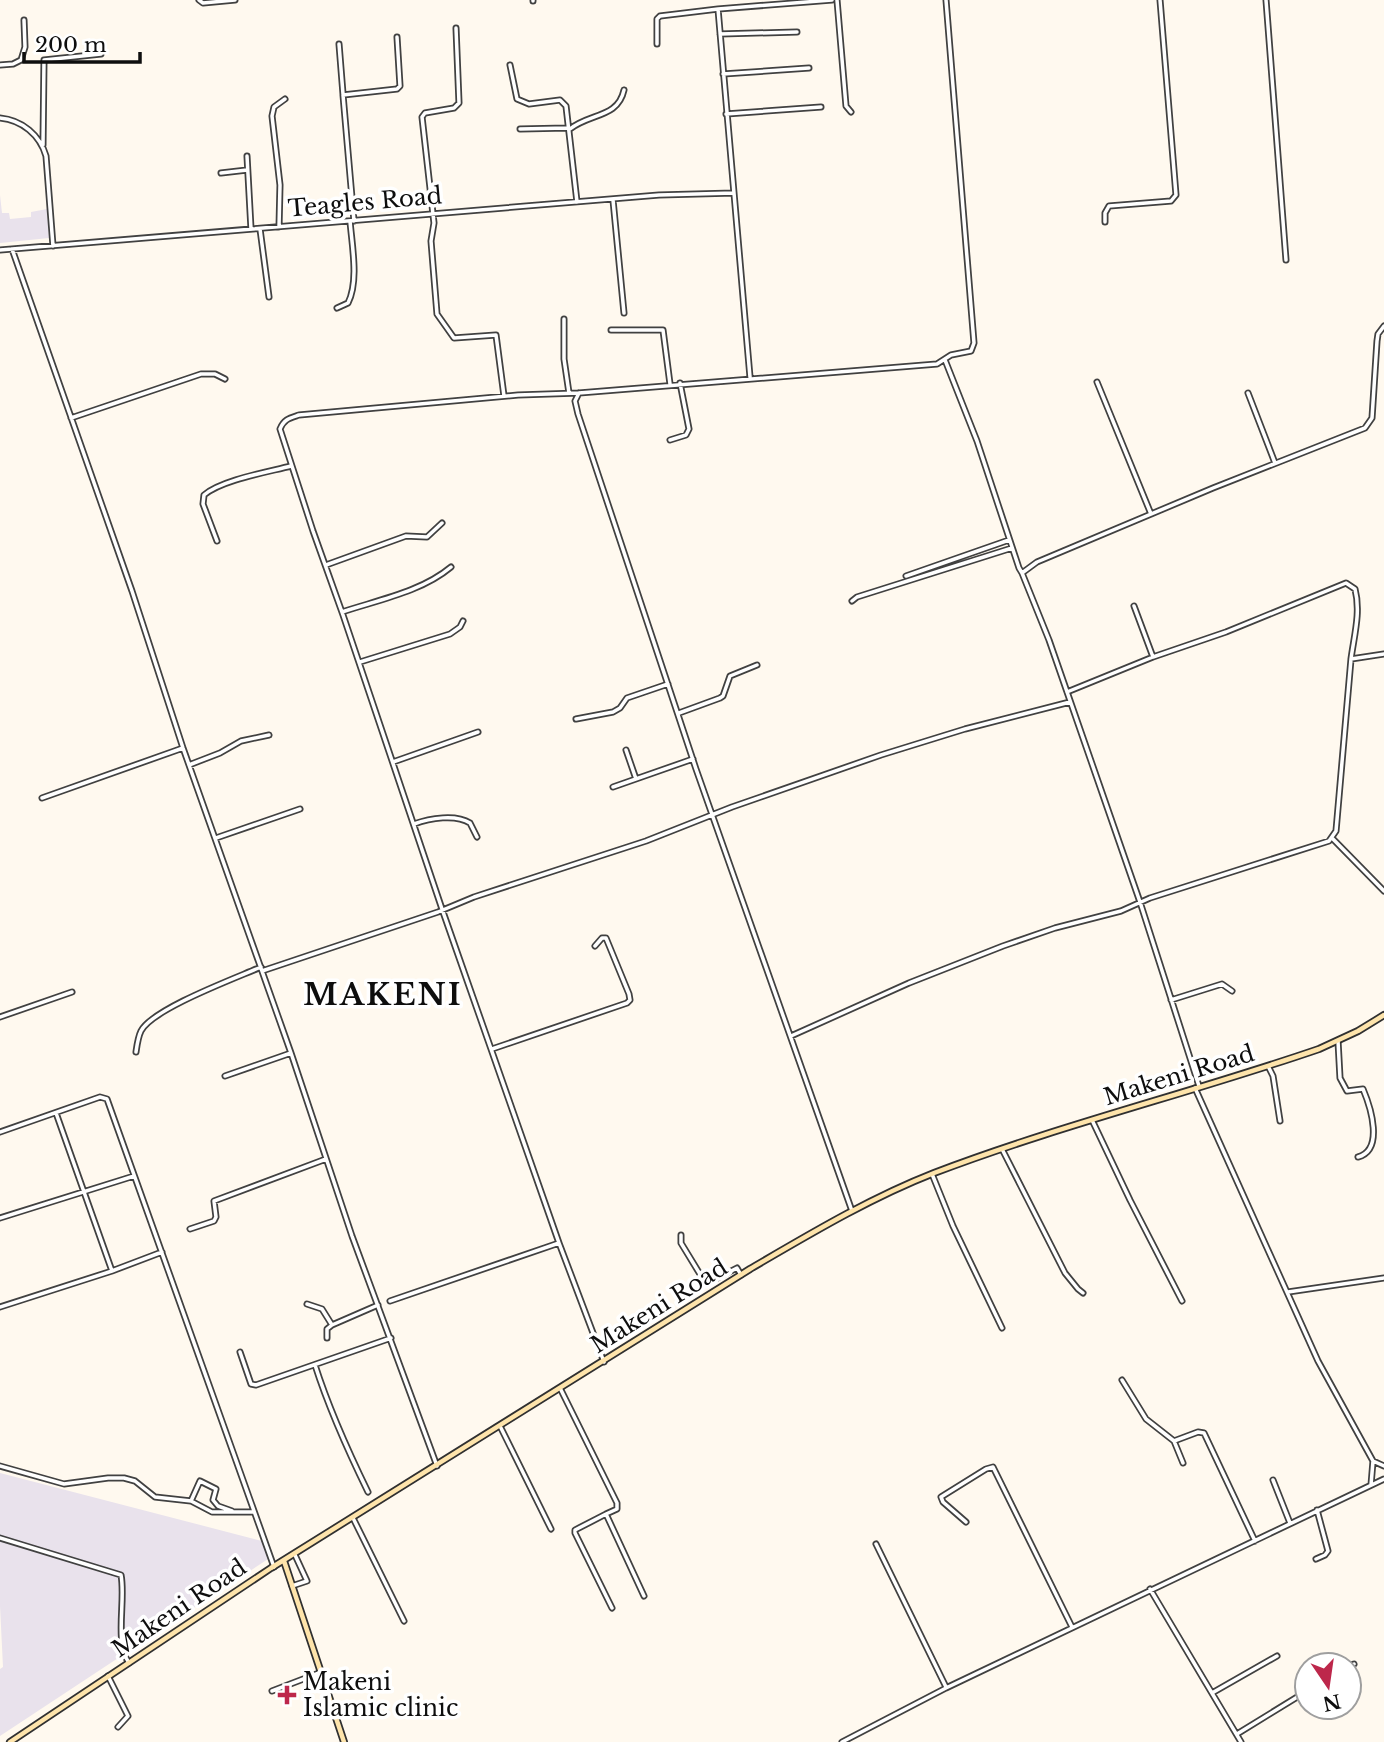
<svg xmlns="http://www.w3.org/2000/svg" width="1384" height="1742" viewBox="0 0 1384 1742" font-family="'Libre Baskerville',serif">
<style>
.industrial{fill:#e9e2ec}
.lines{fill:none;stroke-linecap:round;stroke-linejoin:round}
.street-casing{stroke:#414141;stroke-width:7}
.secondary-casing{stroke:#303030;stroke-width:8}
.street{stroke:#fff;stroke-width:3.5}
.secondary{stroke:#fee4ab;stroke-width:4.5}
.poi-dot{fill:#bd274b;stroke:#fff;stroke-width:2.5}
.labels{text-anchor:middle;stroke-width:7;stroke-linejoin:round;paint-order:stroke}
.street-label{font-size:23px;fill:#0e0e0e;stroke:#fff}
.poi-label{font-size:23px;fill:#0e0e0e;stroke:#fff;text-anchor:start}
.district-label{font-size:30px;font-weight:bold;letter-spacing:2px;fill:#0e0e0e;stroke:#fff}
</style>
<rect width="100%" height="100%" fill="#fff9ef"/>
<path class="industrial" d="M0,195L2,213H9L10,219L31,217V212L47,209L49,238L0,243Z
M0,1473L262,1541L268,1559L0,1736V1669L3,1667L0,1606Z"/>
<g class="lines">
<g class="street-casing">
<path id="street" d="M199,0L203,3L235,0
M533,0V1
M837,0L846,106L851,112
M1266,0L1286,260
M456,28L459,103L454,108L425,113L422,117L434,223L431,241L437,314L454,338L496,335L504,396
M720,34L797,32
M339,44L343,94
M657,44V19L660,16L718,9
M0,65L13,64L21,60L25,47L24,20
M510,65L517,99L529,104L560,100L566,106L577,202
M723,74L809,68
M726,114L821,107
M0,118C22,120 40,135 46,156L53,246
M520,129L567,128
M570,129C590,113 618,118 624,90
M43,145L44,60L101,54
M247,156L251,229
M221,173L247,170
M613,200L624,313
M354,221L343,95L397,89L400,86L397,37
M1105,222V213L1109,206L1171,201L1176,195L1160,0
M279,227L280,185L272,116L274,107L285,99
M260,229L269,297
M12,249L132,591L183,748L291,1053L352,1236L437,1466
M0,250L659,195L734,193
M337,308L348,303C359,281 352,246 350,221
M564,319V359L569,393
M611,330H663L670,384
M945,360L977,441L1019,568L1022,573
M750,377L718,9L832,0
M1097,382L1151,514
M579,393L575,401L578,414L696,769L852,1211
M1248,393L1275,463
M71,418L201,374H215L225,379
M670,440L686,435L689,429L680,383
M217,541L203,504L204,495C221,480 268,472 291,466
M326,565L406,536L427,537L442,523
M906,576L1009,540
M852,601L857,597L1012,548
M1134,606L1153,657
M342,612C378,600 421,592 451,567
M360,662L450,634L460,627L463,621
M1067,692L1153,657L1226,632L1346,583L1355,589C1361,612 1354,636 1351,659L1384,654
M679,713L720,698L723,696L730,676L757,665
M576,719L613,712L620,708L627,698L668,684
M626,750L636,779
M393,762L478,732
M189,765L220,753L241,741L269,735
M613,787L693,759
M42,798L183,748
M414,824C430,818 456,814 470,823L477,837
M216,838L300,809
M1332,838L1384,891
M262,971L438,912L474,897L646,841L732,807L881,755L965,729L1070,702
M1171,1000L1222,984L1232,991
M0,1017L72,992
M791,1036L909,983L1003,946L1055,928L1121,911L1150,898L1329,841L1336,831L1351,659
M1338,1041L1340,1078L1347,1091L1363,1089C1371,1108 1384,1150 1358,1157
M492,1049L627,1003L630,1000L629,994L606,938H602L595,946
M136,1052C137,1045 138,1037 141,1031C152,1009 236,978 261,967
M1268,1066L1273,1076L1280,1121
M225,1076L291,1053
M1199,1086L1140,902L1049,640L1022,573L1037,562L1213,488L1365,428L1372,418L1377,341L1378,334L1384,326
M1195,1088L1318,1361L1373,1461L1371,1485
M1092,1120L1130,1200L1182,1301
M0,1132L100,1097L107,1099L274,1567
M1002,1149L1065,1273L1078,1289L1083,1293
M932,1174L953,1226L1002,1328
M0,1218L134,1176
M190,1229L214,1221L216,1217L214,1201L326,1159
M681,1235V1243L706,1284L737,1268L741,1275
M112,1271L162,1252
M1288,1292L1384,1278
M390,1301L559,1243
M307,1304L322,1309L332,1325
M0,1307L112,1271L56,1113
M327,1338V1329L332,1325L378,1305
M240,1352L251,1384L256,1385L391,1338
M604,1362L559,1243L442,909L343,615L313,531L280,429C284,419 290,418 299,415L518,395L579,393L937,364L951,355L971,351L974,343L946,0
M315,1365C329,1409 348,1451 368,1492
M1122,1380L1146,1419L1174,1441L1183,1463
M560,1388L617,1503V1509L606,1514L644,1596
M500,1426L551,1529
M1174,1441L1198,1432L1204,1433L1255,1541
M1373,1461L1384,1466
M0,1466L64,1484L108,1478H124L135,1481L155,1497L191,1501L212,1512H253
M1273,1480L1290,1523
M191,1501L200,1481L216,1489L213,1500L218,1506L232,1511
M606,1514L575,1530V1533L612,1608
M353,1518L404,1621
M966,1522L943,1502L941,1497L986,1469L993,1467L1072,1627
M0,1538L121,1575C126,1600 114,1642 129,1663
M876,1544L946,1687
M1316,1559L1325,1555L1328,1551L1317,1510
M292,1586L307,1581L295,1555
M1150,1589L1241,1742
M1349,1666L1354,1664
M108,1676L128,1716L118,1727
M272,1691L319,1673
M1212,1693L1277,1656
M1237,1734L1307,1691
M842,1742L946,1688L1384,1479"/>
</g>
<g class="secondary-casing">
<path id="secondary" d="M284,1561L344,1742
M10,1742L271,1568L750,1269C810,1234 870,1198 934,1173C1060,1125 1191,1093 1319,1049L1358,1031L1384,1015"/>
</g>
<use href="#street" class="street"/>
<use href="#secondary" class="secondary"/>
</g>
<path class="poi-dot" d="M283.5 1684.5h7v7h7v7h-7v7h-7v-7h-7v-7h7z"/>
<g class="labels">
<g class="street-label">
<text transform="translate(365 202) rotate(-5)" y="8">Teagles Road</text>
<text transform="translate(1179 1075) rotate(-17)" y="8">Makeni Road</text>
<text transform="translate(659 1306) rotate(-32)" y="8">Makeni Road</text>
<text transform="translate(179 1608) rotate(-34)" y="8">Makeni Road</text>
</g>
<g class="poi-label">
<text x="303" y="1690">Makeni<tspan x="303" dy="26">Islamic clinic</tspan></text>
</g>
<g class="district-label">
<text x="383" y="1005">MAKENI</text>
</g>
</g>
<g transform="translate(1328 1686) rotate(167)"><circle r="33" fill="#ffffff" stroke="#9f9f9f" stroke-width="2"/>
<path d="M0-5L12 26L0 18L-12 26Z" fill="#bd274b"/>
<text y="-10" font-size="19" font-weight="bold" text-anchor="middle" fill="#0e0e0e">N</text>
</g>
<path d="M24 52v10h116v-10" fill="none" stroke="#0e0e0e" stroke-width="3.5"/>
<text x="35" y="52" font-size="21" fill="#0e0e0e" stroke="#ffffff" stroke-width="5" paint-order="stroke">200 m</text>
</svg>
